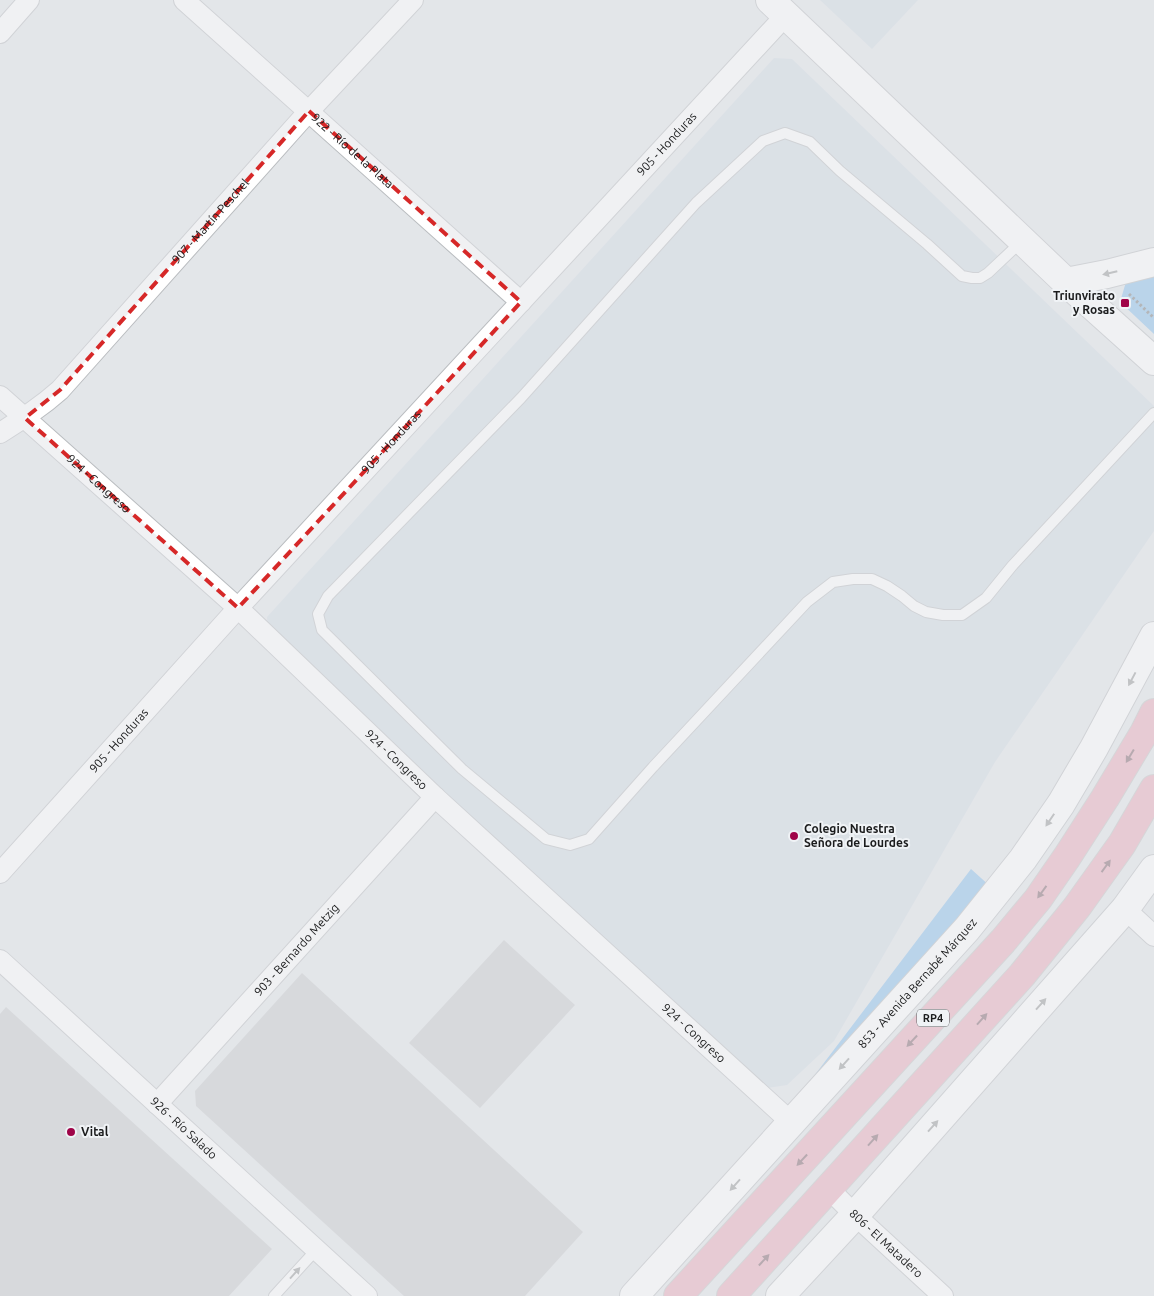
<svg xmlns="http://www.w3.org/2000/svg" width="1154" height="1296" viewBox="0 0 1154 1296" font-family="Ubuntu,sans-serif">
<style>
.built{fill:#d1dbe3}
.green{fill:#87beea}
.building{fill:#c8cbcd}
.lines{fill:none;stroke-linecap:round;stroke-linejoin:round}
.lane-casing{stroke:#babdc0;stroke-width:12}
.street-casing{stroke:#babdc0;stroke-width:22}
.secondary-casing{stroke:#babdc0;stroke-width:30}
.primary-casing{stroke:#c4c4c4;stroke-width:30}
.path{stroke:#7b7d7f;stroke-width:3;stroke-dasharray:2.5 2.5;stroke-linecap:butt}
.lane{stroke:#fff;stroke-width:10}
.street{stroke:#fff;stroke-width:20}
.secondary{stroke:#fff;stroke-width:28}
.primary{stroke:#eaaaba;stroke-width:28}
.oneway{fill:#989999}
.oneway2{fill:#82636c}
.marked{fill:none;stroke:#d62828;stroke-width:4;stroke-dasharray:10 6;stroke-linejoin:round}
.poi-dot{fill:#9f0448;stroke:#f0f3f6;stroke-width:2}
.labels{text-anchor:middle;stroke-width:4;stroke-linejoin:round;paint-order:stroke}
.shield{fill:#f0f3f6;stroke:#5b5c5e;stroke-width:1}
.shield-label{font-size:11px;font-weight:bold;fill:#1b1c1d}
.street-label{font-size:12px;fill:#1b1c1d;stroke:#f0f3f6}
.poi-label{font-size:12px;font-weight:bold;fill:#1b1c1d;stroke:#f0f3f6;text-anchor:start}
</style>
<rect width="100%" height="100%" fill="#e3e6e9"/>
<path class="built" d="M820,0H918L872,49Z
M774,58L792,59L1154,406V531L995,762L834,1041L787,1085L767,1088L268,633L267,617Z"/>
<path class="green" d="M1154,275V334L1120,302L1126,282Z
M971,869L991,887L789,1109Z"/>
<path class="building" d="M504,940L575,1005L480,1108L409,1043Z
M302,973L583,1232L525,1296H404L196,1106L195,1091Z
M6,1007L272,1249L229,1296H0V1014Z"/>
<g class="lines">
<g class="lane-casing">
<path id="lane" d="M1022,241L988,273L980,278H972L962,276L927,244L840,171L810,142L785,133L763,141L696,203L521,398L328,596L318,614L322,630L462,769L546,839L570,845L589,839L653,767L807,602L833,582L853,579H872L887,586L902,596L914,606L926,612L943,615H962L986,598L1012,566L1154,413
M274,1296L316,1250"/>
</g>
<g class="street-casing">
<g id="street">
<path id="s1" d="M184,0L521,302"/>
<path d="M0,33L29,0"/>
<path id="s2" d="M0,396L238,608L435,797L792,1123"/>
<path id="s3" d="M0,433C22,419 41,407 60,390L309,111L413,0"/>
<path id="s4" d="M0,873L238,608L786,15"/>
<path d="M1125,909L1154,936"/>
<path id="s5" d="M0,960L367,1296"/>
<path id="s6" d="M157,1104L435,797"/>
<path id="s7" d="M829,1189L855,1215L943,1296"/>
</g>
</g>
<g class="secondary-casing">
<g id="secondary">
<path d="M770,0L1066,282L1154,361"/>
<path d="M1066,282L1107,274L1154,262"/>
<path id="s8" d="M634,1296L967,929L1023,859L1061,804L1094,748L1154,636"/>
<path d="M780,1296L855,1215L1125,909L1154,869"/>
</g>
</g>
<g class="primary-casing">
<path id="primary" d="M678,1296L1003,941L1038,899L1067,857L1105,798L1144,733L1154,713
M731,1296L1022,975L1077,907L1122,844L1154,789"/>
</g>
<path class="path" d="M1129,294L1154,318"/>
<use href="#lane" class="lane"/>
<use href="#street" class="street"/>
<use href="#secondary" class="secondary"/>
<use href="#primary" class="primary"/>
</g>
<defs><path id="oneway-solid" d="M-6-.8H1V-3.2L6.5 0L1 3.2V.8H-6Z" transform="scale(1.25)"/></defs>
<g class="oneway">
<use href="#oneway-solid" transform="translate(1110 273) rotate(167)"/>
<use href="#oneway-solid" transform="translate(1132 679) rotate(118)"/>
<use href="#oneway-solid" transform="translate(1050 820) rotate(124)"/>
<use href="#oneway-solid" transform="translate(1041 1004) rotate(-48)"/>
<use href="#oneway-solid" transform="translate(844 1064) rotate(132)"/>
<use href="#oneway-solid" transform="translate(933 1126) rotate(-48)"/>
<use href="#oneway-solid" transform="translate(735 1185) rotate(132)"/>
<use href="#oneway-solid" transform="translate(295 1273) rotate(-48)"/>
</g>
<g class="oneway2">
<use href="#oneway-solid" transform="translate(1130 756) rotate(121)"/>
<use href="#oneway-solid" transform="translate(1106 866) rotate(-54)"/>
<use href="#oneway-solid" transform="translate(1042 892) rotate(126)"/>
<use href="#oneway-solid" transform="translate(982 1019) rotate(-48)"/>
<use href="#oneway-solid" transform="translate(912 1041) rotate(133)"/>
<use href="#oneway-solid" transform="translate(873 1140) rotate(-48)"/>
<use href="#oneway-solid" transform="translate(802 1160) rotate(133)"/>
<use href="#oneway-solid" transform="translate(764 1260) rotate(-47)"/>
</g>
<path d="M0 0H1154V1296H0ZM309,111L521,302L238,608L25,418L60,390Z" fill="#e3e6e9" fill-opacity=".55" fill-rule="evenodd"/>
<path class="marked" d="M309,111L521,302L238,608L25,418L60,390Z"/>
<g class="poi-dot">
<rect x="1120" y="298" width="10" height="10" rx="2.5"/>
<circle cx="794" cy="836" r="5"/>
<circle cx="71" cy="1132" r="5"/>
</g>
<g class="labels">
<rect class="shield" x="917" y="1009.5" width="32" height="17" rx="4"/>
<g class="shield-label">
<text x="933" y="1022">RP4</text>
</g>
<g class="street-label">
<text dy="4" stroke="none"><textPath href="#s4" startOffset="988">905 - Honduras</textPath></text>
<text dy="4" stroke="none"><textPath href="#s1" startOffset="226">922 - Río de la Plata</textPath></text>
<text dy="4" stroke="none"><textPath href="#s3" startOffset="300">907 - Martín Peschel</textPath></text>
<text dy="4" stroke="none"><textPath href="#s4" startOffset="582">905 - Honduras</textPath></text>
<text dy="4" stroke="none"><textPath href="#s2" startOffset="132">924 - Congreso</textPath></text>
<text dy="4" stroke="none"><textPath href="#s4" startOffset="178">905 - Honduras</textPath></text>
<text dy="4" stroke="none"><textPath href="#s2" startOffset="538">924 - Congreso</textPath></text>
<text dy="4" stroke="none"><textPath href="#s6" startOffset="208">903 - Bernardo Metzig</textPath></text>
<text dy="4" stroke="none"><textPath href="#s8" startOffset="422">853 - Avenida Bernabé Márquez</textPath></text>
<text dy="4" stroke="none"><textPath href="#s2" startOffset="942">924 - Congreso</textPath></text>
<text dy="4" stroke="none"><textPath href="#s5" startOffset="249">926 - Río Salado</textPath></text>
<text dy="4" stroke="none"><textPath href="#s7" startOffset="79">806 - El Matadero</textPath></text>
</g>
<g class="poi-label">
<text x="1115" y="300" text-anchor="end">Triunvirato<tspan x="1115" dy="14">y Rosas</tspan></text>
<text x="804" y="833">Colegio Nuestra<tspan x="804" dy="14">Señora de Lourdes</tspan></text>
<text x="81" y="1136">Vital</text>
</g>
</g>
</svg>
